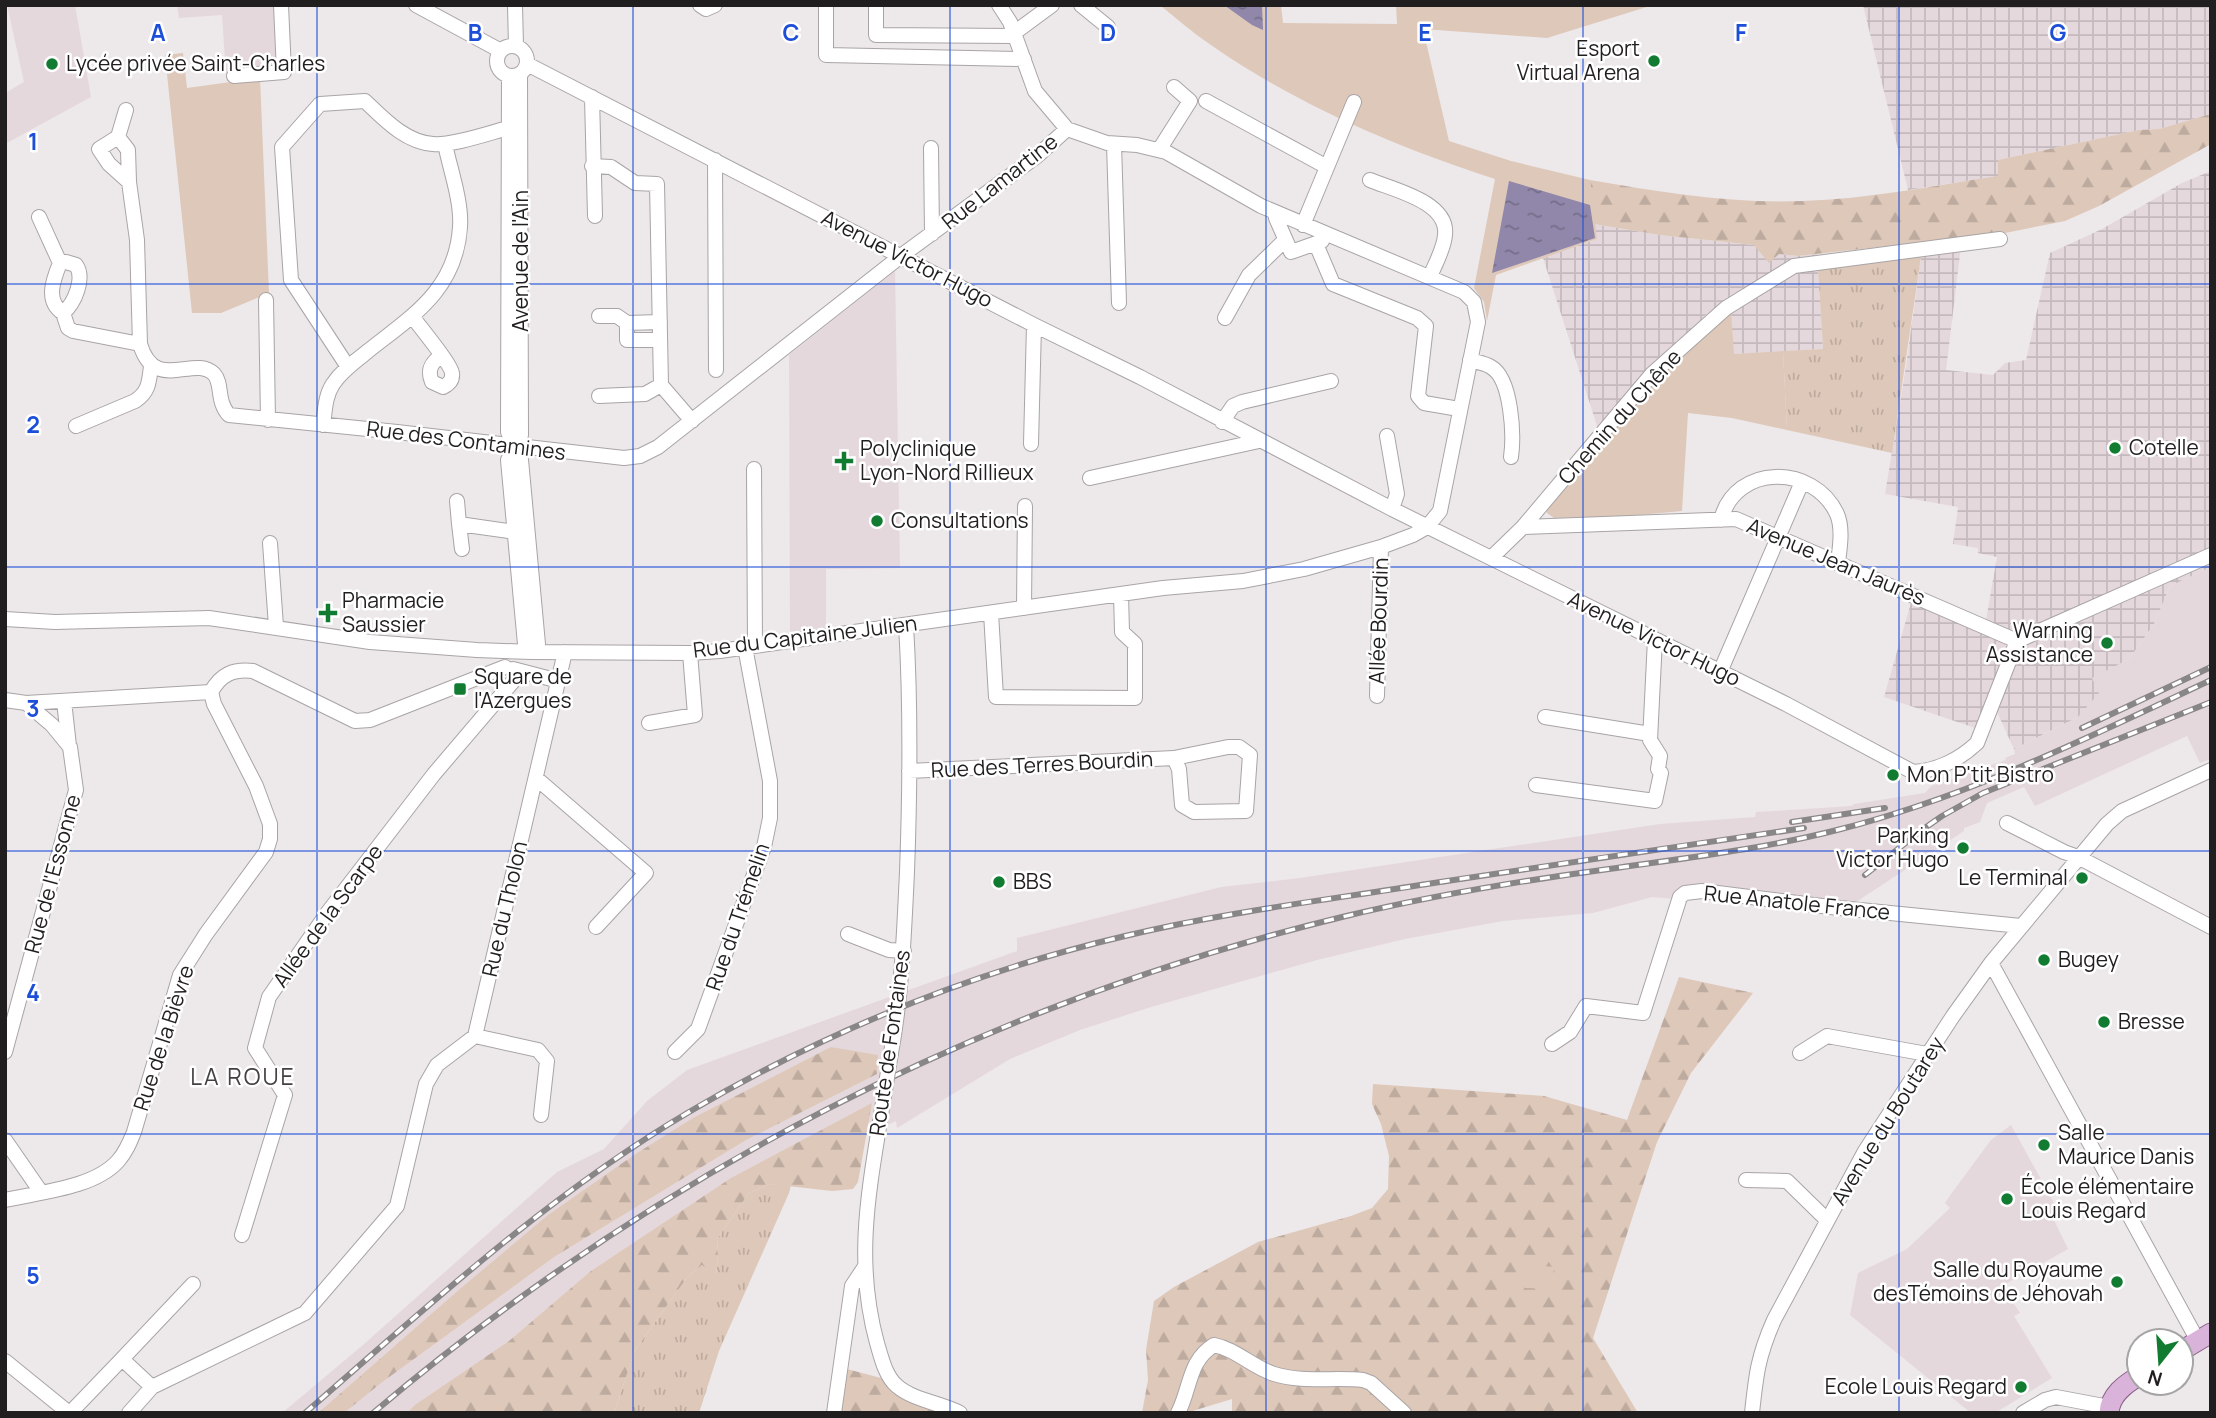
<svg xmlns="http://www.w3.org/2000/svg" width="2216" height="1418" viewBox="0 0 2216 1418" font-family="Manrope,sans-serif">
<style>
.built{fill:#e5d8dc}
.industrial{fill:url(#industrial-grid)}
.grass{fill:url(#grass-tufts)}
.forest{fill:url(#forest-firs)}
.green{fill:#dec8b9}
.water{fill:url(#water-ripples)}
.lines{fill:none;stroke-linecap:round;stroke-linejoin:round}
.minor-casing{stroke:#a9a4a6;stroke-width:16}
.major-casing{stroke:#885e88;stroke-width:21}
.minor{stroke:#fff;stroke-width:14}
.major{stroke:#d9b3d9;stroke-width:19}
.rail-casing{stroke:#898687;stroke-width:6}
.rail{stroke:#fff;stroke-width:3.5;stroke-dasharray:10;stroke-linecap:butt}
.minor-bridge-casing{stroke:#a9a4a6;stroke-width:16;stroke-linecap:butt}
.minor-bridge{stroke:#fff;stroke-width:14}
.grid{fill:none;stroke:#1d4ed8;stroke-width:2;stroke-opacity:0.55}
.poi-dot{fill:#117c31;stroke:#fff;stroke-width:2.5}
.labels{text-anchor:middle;stroke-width:5;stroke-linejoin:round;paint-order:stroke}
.poi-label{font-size:21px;fill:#201e1f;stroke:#fff;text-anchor:start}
.street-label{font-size:21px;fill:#201e1f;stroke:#fff}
.neighbourhood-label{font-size:23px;letter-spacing:2px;fill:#454142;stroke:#fff}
.grid-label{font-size:23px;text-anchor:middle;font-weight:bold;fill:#1d4ed8;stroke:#fff;stroke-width:5;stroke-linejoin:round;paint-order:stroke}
</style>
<defs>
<pattern id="industrial-grid" width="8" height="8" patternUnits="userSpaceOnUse" patternTransform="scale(1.75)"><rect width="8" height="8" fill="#e5d8dc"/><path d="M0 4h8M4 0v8" fill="none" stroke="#c4b9bc"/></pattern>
<pattern id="grass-tufts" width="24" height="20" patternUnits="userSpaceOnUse" patternTransform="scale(1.75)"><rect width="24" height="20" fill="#dec8b9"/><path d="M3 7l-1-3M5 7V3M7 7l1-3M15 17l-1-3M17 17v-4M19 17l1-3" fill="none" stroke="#beab9f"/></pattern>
<pattern id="forest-firs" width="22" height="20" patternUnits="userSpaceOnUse" patternTransform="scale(1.75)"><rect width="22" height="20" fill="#dec8b9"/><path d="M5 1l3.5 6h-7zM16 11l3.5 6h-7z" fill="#beab9f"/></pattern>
<pattern id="water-ripples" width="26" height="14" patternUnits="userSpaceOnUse" patternTransform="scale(1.75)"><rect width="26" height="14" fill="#9087aa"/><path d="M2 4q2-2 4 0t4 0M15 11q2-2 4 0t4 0" fill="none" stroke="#756e8a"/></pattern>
</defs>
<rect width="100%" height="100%" fill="#ede8ea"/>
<path class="built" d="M7,5H75L91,97L5,144V93L24,82Z
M177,5H277L281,67L226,75L222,15L179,18Z
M895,271L900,568L826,569V628L790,632L789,355Z
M2211,567V759L2200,763L2187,736L2035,806L2024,787L1987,803L1980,822L1964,828V831L1853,904L1694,886L1674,899L1652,897L1593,913L1503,921L1405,939L1317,960L1151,1007L1080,1030L1010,1059L897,1128L896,1121L754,1186L432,1413H282L363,1345L557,1172L604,1149L647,1101L687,1070L1017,951V938L1221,887L1300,878L1660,824L1755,817L1756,812L1852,806L1854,804L1925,793L1931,786L2006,760L2005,758L2015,754L2014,749L2078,717L2091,678L2129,659L2154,624L2170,586Z
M2011,1125L2059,1212L2052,1216L2068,1249L2002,1286L2020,1313L2014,1316L2052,1378L1995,1413H1971L1850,1315L1858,1273L1907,1249L1950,1208L1945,1203L1951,1194L1991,1140Z"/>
<path class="industrial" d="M1863,5H2211V114L2159,129L2139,130L1998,160L1999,176L1908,190Z
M2211,171V567L2170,586L2154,624L2129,659L2092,678L2099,693L2078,717L2014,749L1997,712L1986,709L1978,729L1884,697L1912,599L1917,590L1986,620L1997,557L1978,553V548L1953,544L1958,507L1885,494L1906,366L1922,250L1961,246L1946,370L1993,375L2005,363L2026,360L2050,253L2102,229L2182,183Z
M1594,224L1660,235L1754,245L1779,254L1798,256L1817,254L1823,349L1734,354L1728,299L1704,316L1698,326L1599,432L1543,258L1597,239Z"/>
<path class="grass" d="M1922,250L1892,453L1787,430L1783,351L1823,349L1818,269Z
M770,1184L791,1185L789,1193L719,1351L699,1413H614L635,1350L686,1279L702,1265L716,1275L718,1256L717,1239L749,1193Z"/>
<path class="forest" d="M2211,114V144L2099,206L2065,221L2005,233L1798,256L1779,254L1769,263L1754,245L1660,235L1594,224L1590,180C1661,192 1730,204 1802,201C1868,199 1933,186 1998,176V160L2139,130L2159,129Z
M1679,977L1753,993L1691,1073L1657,1142L1593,1338L1638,1413H1232V1399L1186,1413H1142L1148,1380L1146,1350L1154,1301L1174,1287L1258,1242L1351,1216L1372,1208L1388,1189L1389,1156L1381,1124L1372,1104L1373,1084L1544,1096L1627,1120Z
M831,1047L878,1055L877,1074L746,1140L554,1257L381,1383L344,1413H318L461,1288L548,1215L634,1155L693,1118Z
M872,1103L858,1182L853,1189L832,1191L770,1184L749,1193L717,1239L718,1256L716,1276L702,1265L686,1279L635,1350L614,1413H407L415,1405L509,1341L591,1271L731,1178Z
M847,1369L881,1378L916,1398L955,1413H832Z"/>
<path class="green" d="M1160,5H1281L1283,23L1397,24L1396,5H1653L1547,38L1423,29L1449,141L1511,161L1590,180L1597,239L1496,275L1487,321L1484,302L1474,288L1495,179C1396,147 1297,105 1211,45C1193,33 1177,19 1160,5Z
M183,53L187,88L260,78L269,293L221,313H192L165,55Z
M1731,311L1734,354L1783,351L1787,430L1732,418L1688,413L1682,511L1629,516L1554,518L1547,513L1546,508L1646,389Z
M1525,1264L1554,1267L1552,1289L1525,1288Z"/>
<path class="water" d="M1224,5H1262L1263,30L1252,25Z
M1509,181L1590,205L1595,238L1492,273Z"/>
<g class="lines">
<g class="minor-casing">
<path id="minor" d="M416,5L501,51
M515,5L516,46
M700,5L706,9L715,5
M826,5V55L1024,59
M876,5V35L1015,36
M1081,5L1108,27
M1014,33L1052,5
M497 61a15 15 0 1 1 30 0a15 15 0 1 1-30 0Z
M527,64L1034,325L1140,377L1392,509L1786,704L1913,772C1937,771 1960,759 1977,743L2017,641L2211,555
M234,76L284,72L281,5
M509,76L508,432L521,460L538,644L532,652L525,644L508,460L521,435L520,74
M592,97L595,216
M1206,101L1327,167
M118,137L126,110
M1114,144L1119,303
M931,148L932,234
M1159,150L1190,101L1174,87
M715,160L716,370
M592,166L611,167L635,183L657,184L661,385L692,421
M1370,180C1394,190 1449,202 1445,235C1444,249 1435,264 1430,277
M129,182L109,164L99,149L118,137L128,150L129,182L137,240L140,344C155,394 194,354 214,374C223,384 216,401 229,415L397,432L624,458L640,456L658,447L901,256L1037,156L1067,129
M1276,213V218L1291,252L1322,241
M39,217L60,263
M1303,225L1354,102
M1316,244L1333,284L1417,318L1426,326L1418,396L1424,403L1459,409
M266,300L268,420
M63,313C45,301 53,280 60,263L66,262L76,265C85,278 75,303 63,313L68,328L73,331L140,344
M412,316C419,326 451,364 452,373C453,380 449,384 443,387L432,382C427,370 431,363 441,356
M599,316H617L627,323L660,322
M1225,318L1249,275L1285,240
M627,323V340H660
M1470,360C1477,362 1485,363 1491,367C1512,379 1514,436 1511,457
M348,367L291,280L282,147L320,104L365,101C384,119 405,142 433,144C452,146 489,133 508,128
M599,396L645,394L661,385
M1222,422L1233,406L1242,402L1331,381
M323,425C325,411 325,396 333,384C342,370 356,361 368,351C412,316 456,290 460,227C462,202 450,169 445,144
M76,426L135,401C149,392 149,382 151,366
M1387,436L1397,494L1392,509
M1031,444L1034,325
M754,469L755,646
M1090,478L1259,441
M457,501L459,524
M1721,520C1735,463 1814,464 1837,514C1843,528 1840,547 1838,562
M1523,527L1652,374L1726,308L1794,266L2000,239
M270,543L276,626
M462,549L459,524L522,533
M1491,558L1523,527L1736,519L2017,641
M1024,608L1025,506
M991,613L996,697L1135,698V644L1122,632L1121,594
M5,619L55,622L209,618L370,642L477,650L532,652L690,653L720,651L1163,588L1243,581L1304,569L1381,547L1413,535L1427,527L1440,511L1478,322L1474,302L1464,292L1261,206L1166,152L1137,145L1107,143L1067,129L1035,91L1010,22L999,5
M513,669L559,681
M1720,672L1802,482
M1377,696L1381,547
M5,700L26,703L211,692
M64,701L69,746
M1545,717L1650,734
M649,723L695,715L690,653
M909,771L1174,758L1179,769L1182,805L1194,812L1246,811L1250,755L1239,747H1228L1174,758
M536,778L646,873L596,927
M1536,785L1655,801L1661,773L1658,769L1660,756L1650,740L1655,639
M2007,823L2064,852L2078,857L2211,927
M848,934L889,950L904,951
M1991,963L2198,1341
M1552,1044L1570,1032L1586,1006L1643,1013L1680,897L1685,893L1702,891L1830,907L2021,926
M5,1052L76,790L70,747L52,725L26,703
M675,1052L698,1029L764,847L770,818V781L745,647
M891,1053C902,993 904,933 907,872C910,790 911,707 906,625
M1800,1053L1827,1036L1927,1054
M541,1115L547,1061L538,1050L475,1036L565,652
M881,1115C868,1195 855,1263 877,1343C881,1356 885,1376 897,1386C913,1400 941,1403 960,1413
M5,1140L41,1192
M1746,1180L1787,1181L1827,1220
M5,1200C40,1192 94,1188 118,1161C126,1152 130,1142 134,1132L180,975L206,934L266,852L270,839V824L256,786L214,704L211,692C221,674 233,669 253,671L355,721L370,720L505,667
M242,1235L285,1095L255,1048L269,997L328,912L434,774L521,672
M122,1359L193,1284
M5,1361L69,1413
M70,1413L122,1359L152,1387
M129,1413L152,1387L305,1313L397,1206L426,1084L437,1065L475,1036
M834,1413L852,1286L864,1268
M1178,1413C1191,1388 1188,1361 1214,1345C1236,1349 1252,1367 1274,1374C1302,1383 1334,1377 1363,1380L1371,1383L1404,1413
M1752,1413C1756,1375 1758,1356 1774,1320L1865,1151L1953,1016L1991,963L2107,824L2122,811L2211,770
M2023,1413L2045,1400L2056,1397L2109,1407"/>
</g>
<g class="major-casing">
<path id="major" d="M2181,1351L2211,1333
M2109,1413C2110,1395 2125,1384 2139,1376"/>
</g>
<use href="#minor" class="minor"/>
<use href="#major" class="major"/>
<g class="rail-casing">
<path id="rail" d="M2082,728L2211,667
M1792,822L1885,808
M1865,875L1922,830L1942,816L1983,793L2211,702
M305,1413C428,1306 548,1195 689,1112C825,1032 972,972 1125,936C1225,912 1327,900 1427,884C1553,865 1679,846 1804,828
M373,1413C654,1175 984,1004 1342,917C1430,896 1519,881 1609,869C1685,858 1763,849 1837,830C1968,797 2089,737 2211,680"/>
</g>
<use href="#rail" class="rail"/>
<g class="minor-bridge-casing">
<path id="minor-bridge" d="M881,1115L891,1053"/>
</g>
<use href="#minor-bridge" class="minor-bridge"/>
</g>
<path class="grid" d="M317,5V1413M633,5V1413M950,5V1413M1266,5V1413M1583,5V1413M1899,5V1413M5,284H2211M5,567H2211M5,851H2211M5,1134H2211"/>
<g class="poi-dot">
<circle cx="1654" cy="61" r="7"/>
<circle cx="52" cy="64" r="7"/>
<circle cx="2115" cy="448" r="7"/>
<path d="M840.5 450.5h7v7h7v7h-7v7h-7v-7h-7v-7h7z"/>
<circle cx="877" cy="521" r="7"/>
<path d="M324.5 602.5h7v7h7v7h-7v7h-7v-7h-7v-7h7z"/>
<circle cx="2107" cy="643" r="7"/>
<rect x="453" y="682" width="14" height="14" rx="3.5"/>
<circle cx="1893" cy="775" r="7"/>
<circle cx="1963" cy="848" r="7"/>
<circle cx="2082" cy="878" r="7"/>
<circle cx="999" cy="882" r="7"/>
<circle cx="2044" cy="960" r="7"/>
<circle cx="2104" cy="1022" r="7"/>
<circle cx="2044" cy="1145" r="7"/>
<circle cx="2007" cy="1199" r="7"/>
<circle cx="2117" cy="1282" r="7"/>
<circle cx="2021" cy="1387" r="7"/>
</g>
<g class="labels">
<g class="poi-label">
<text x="1640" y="56" text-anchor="end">Esport<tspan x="1640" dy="24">Virtual Arena</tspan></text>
<text x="66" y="71">Lycée privée Saint-Charles</text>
<text x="2129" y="455">Cotelle</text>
<text x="860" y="456">Polyclinique<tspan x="860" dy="24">Lyon-Nord Rillieux</tspan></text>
<text x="891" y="528">Consultations</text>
<text x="342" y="608">Pharmacie<tspan x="342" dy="24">Saussier</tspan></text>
<text x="2093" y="638" text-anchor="end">Warning<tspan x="2093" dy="24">Assistance</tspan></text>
<text x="474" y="684">Square de<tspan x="474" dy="24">l'Azergues</tspan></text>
<text x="1907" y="782">Mon P'tit Bistro</text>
<text x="1949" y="843" text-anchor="end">Parking<tspan x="1949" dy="24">Victor Hugo</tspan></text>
<text x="2068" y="885" text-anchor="end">Le Terminal</text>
<text x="1013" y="889">BBS</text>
<text x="2058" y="967">Bugey</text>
<text x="2118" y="1029">Bresse</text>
<text x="2058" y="1140">Salle<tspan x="2058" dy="24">Maurice Danis</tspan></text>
<text x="2021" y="1194">École élémentaire<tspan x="2021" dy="24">Louis Regard</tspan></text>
<text x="2103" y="1277" text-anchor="end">Salle du Royaume<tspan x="2103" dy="24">desTémoins de Jéhovah</tspan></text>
<text x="2007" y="1394" text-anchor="end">Ecole Louis Regard</text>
</g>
<g class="street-label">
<text transform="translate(1000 182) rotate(-38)" y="7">Rue Lamartine</text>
<text transform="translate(907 259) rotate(27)" y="7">Avenue Victor Hugo</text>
<text transform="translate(521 261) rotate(-90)" y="7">Avenue de l'Ain</text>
<text transform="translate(1620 417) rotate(-48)" y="7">Chemin du Chêne</text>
<text transform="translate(466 441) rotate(7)" y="7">Rue des Contamines</text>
<text transform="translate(1836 562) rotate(23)" y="7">Avenue Jean Jaurès</text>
<text transform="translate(1379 621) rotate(-88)" y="7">Allée Bourdin</text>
<text transform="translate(805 637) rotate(-7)" y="7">Rue du Capitaine Julien</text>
<text transform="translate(1654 639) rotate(26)" y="7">Avenue Victor Hugo</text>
<text transform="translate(1042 765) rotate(-3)" y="7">Rue des Terres Bourdin</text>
<text transform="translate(53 874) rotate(-75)" y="7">Rue de l'Essonne</text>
<text transform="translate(1797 903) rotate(6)" y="7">Rue Anatole France</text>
<text transform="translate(505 909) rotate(-77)" y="7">Rue du Tholon</text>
<text transform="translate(328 916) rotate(-54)" y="7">Allée de la Scarpe</text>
<text transform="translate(738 917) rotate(-71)" y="7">Rue du Trémelin</text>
<text transform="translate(164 1038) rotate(-72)" y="7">Rue de la Bièvre</text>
<text transform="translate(890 1043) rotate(-82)" y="7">Route de Fontaines</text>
<text transform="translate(1888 1121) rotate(-58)" y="7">Avenue du Boutarey</text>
</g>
<g class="neighbourhood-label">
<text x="243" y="1085">LA ROUE</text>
</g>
</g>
<g class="grid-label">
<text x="158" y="41">A</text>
<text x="475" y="41">B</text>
<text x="791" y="41">C</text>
<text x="1108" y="41">D</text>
<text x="1425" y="41">E</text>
<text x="1741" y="41">F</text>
<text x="2058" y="41">G</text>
<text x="33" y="150">1</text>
<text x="33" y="433">2</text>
<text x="33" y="717">3</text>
<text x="33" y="1001">4</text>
<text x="33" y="1284">5</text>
</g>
<rect width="2216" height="1418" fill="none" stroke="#201e1f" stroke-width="14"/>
<g transform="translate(2160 1362) rotate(197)"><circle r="33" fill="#ffffff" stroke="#a6a5a5" stroke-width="2"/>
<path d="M0-5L12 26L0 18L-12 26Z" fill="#117c31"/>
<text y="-10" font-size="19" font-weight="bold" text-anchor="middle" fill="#201e1f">N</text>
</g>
</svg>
